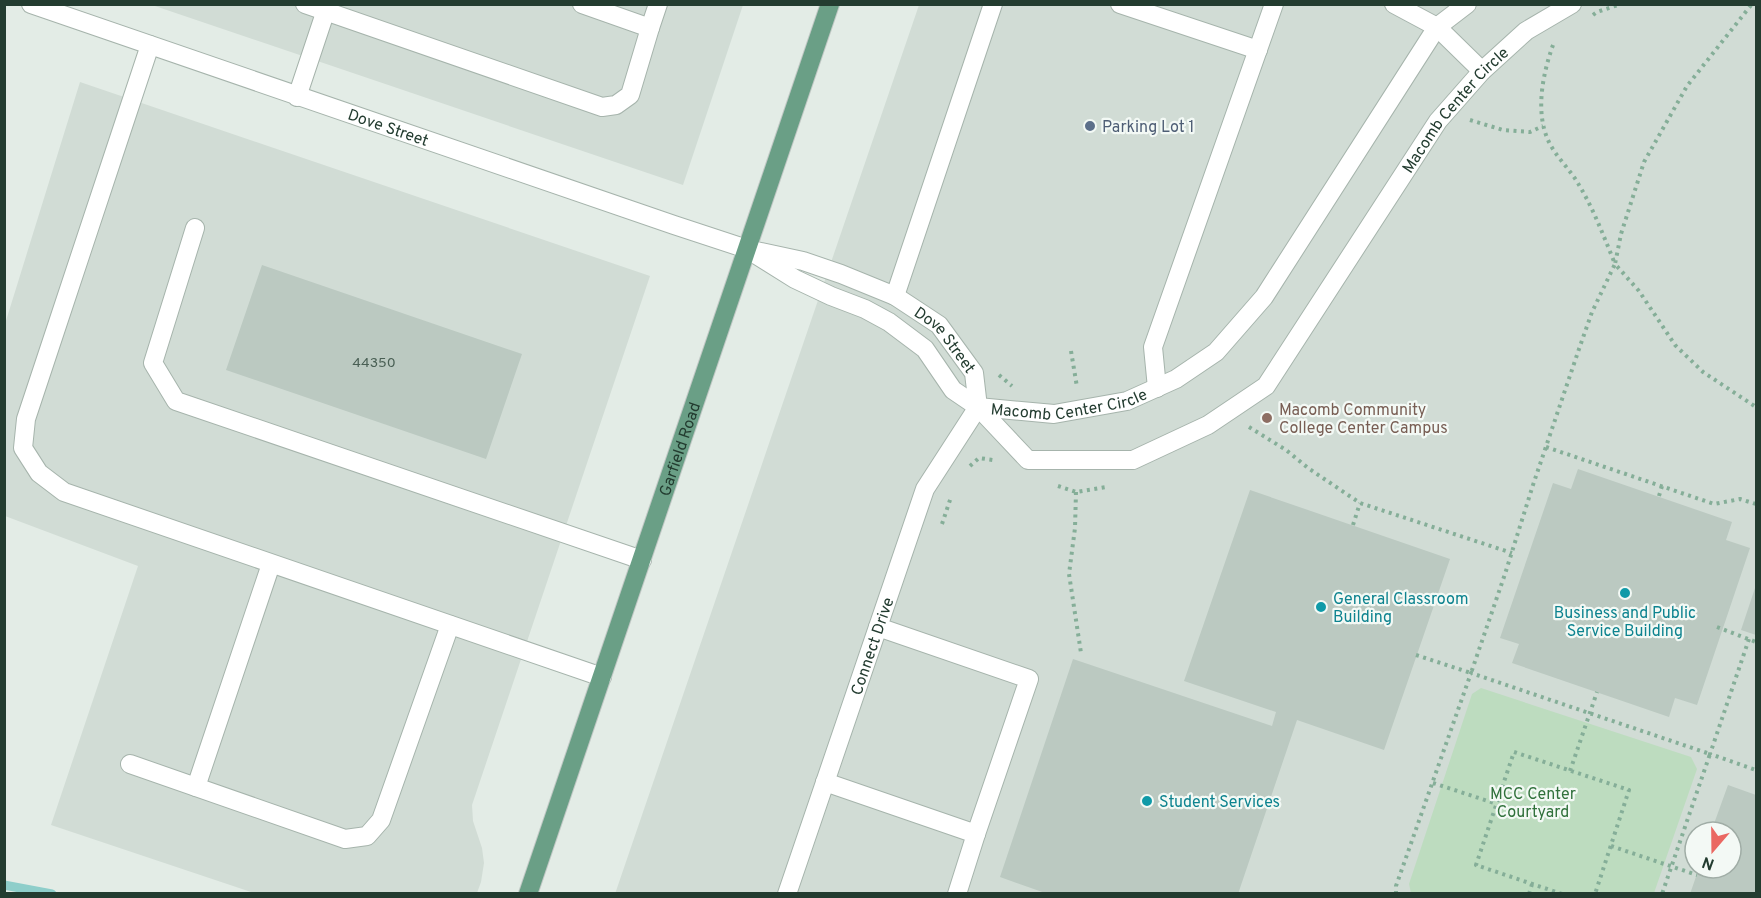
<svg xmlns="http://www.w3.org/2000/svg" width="1761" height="898" viewBox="0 0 1761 898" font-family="Overpass,sans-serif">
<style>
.built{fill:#d1dcd5;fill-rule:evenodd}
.green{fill:#bddcbf}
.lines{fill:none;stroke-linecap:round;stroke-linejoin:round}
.stream{stroke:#8ececa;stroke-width:9}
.building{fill:#bbc9c1}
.minor-casing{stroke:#a6b4ac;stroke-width:20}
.major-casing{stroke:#c1c8c5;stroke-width:20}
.path{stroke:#85ae98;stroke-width:4;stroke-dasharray:3 4.5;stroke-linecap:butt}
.minor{stroke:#fff;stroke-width:18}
.major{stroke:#6a9f86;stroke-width:18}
.service-dot{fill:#5c6f8a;stroke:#f3f9f5;stroke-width:2}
.education-dot{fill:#8d6e63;stroke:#f3f9f5;stroke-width:2}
.culture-dot{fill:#0f9aa8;stroke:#f3f9f5;stroke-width:2}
.labels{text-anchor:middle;stroke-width:4.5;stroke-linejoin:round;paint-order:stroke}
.number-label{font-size:14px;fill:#495f54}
.street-label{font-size:16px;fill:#233c30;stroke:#f3f9f5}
.service-label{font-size:16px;fill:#4e5e75;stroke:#f3f9f5;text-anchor:start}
.education-label{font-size:16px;fill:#785e54;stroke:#f3f9f5;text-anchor:start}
.culture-label{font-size:16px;fill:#0d838f;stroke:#f3f9f5;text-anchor:start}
.park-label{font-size:16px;fill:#30713b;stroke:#f3f9f5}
</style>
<rect width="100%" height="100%" fill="#e3ece6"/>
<path class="built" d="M152,5H743L683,185Z
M919,5H1756V893L615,894ZM1695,832H1731V868H1695Z
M80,82L650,276L472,805L473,821L482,848L484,863L481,882L477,893H254L51,825L138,566L5,516V324Z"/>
<path class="green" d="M1481,688L1691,757L1697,769L1654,893H1411L1409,884L1472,694Z"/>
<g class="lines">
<path class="stream" d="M4,885L52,894"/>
</g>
<path class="building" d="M262,265L522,354L486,459L226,370Z
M1578,469L1732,522L1726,540L1750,548L1697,705L1675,698L1669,717L1512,663L1519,644L1500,638L1553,483L1571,489Z
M1250,490L1450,559L1384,750L1297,720L1238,894H1048L1000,877L1073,659L1272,726L1276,712L1184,681Z
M1756,585V635L1741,630Z
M1728,785L1756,795V894H1690L1699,868H1731V832H1711Z"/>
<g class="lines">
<g class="minor-casing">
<g id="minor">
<path id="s1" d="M31,4L674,225L747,249L803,261L841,274L895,296L939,325L974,373L978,407"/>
<path d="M305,4L602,107L616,105L630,95L650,28L582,4"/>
<path d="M1120,4L1258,50"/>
<path d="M1394,4L1437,27L1482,71"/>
<path d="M650,28L658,4"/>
<path d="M150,45L26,419L23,448L39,473L64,492L602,677"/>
<path d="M297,97L328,4"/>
<path d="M195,228L153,363L176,401L642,560"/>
<path id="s2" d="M747,249L795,279L831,296L865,309L889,322L925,349L953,390L978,407L1028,460H1133L1208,425L1266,386L1438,121L1482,71L1526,31L1572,4"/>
<path d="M895,296L993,4"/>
<path d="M1157,388L1153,347L1274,4"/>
<path id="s3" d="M978,407L1054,414L1127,401L1176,379L1216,352L1264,297L1437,27L1467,4"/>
<path d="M130,764L345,839L367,836L381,820L450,625"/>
<path d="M825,782L976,834L1029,679L878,627"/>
<path d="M196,787L271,564"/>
<path id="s4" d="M787,894L925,489L978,407"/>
<path d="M957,894L976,834"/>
</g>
</g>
<g class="major-casing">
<g id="major">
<path id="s5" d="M528,894L830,4"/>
</g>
</g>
<path class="path" d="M1593,15L1597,12L1621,4
M1553,45C1543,73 1535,111 1548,140C1555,156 1570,169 1579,185C1594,210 1604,237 1615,264L1621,234L1644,162L1687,86L1752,4
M1470,120L1503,130L1530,132L1543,126
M1071,351L1077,387
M999,375L1012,386
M1249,427L1286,450L1308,468L1360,503L1512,553
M1546,447L1714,504L1740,499L1756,504
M970,466L979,458L993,460
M1058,486L1076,492L1106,487
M1076,492L1075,528L1069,574L1081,653
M1659,496L1662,486
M942,524L951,497
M1353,525L1360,503
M1717,627L1756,642
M1749,639L1710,754L1756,770
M1416,655L1471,673L1505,574L1533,485L1579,349L1592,312L1615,264L1639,291L1675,345L1703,372L1756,407
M1570,771L1597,692
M1433,783L1497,804
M1611,846L1697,875
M1396,894V886L1471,673L1710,754L1662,894
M1529,894L1532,884
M1562,894L1476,865L1514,752L1629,790L1595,894"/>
<use href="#minor" class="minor"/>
<use href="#major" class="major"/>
</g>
<circle class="service-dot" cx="1090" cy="126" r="6"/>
<circle class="education-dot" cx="1267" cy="418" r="6"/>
<g class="culture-dot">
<circle cx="1625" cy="593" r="6"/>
<circle cx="1321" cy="607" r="6"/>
<circle cx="1147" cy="801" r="6"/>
</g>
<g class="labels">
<g class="number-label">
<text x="374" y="367">44350</text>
</g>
<g class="street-label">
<text dy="6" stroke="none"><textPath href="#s2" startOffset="951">Macomb Center Circle</textPath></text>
<text dy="6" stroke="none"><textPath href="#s1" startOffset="378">Dove Street</textPath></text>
<text dy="6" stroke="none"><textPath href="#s1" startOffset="980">Dove Street</textPath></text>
<text dy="6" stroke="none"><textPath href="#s3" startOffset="92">Macomb Center Circle</textPath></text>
<text dy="6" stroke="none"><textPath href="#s5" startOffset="470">Garfield Road</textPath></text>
<text dy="6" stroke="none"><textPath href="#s4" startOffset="262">Connect Drive</textPath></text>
</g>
<g class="service-label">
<text x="1102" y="132">Parking Lot 1</text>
</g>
<g class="education-label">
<text x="1279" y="415">Macomb Community<tspan x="1279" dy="18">College Center Campus</tspan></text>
</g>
<g class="culture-label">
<text x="1333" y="604">General Classroom<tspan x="1333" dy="18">Building</tspan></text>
<text x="1625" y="618" text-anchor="middle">Business and Public<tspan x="1625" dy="18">Service Building</tspan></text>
<text x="1159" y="807">Student Services</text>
</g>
<g class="park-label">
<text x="1533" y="799">MCC Center<tspan x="1533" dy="18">Courtyard</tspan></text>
</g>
</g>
<rect width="1761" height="898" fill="none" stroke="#233c30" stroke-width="12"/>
<g transform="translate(1713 850) rotate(200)"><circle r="28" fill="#f3f9f5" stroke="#a0ada6" stroke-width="1.5"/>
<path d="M0-4.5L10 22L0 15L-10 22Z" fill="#ea6862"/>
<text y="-9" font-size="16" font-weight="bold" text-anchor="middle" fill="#233c30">N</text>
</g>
</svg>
